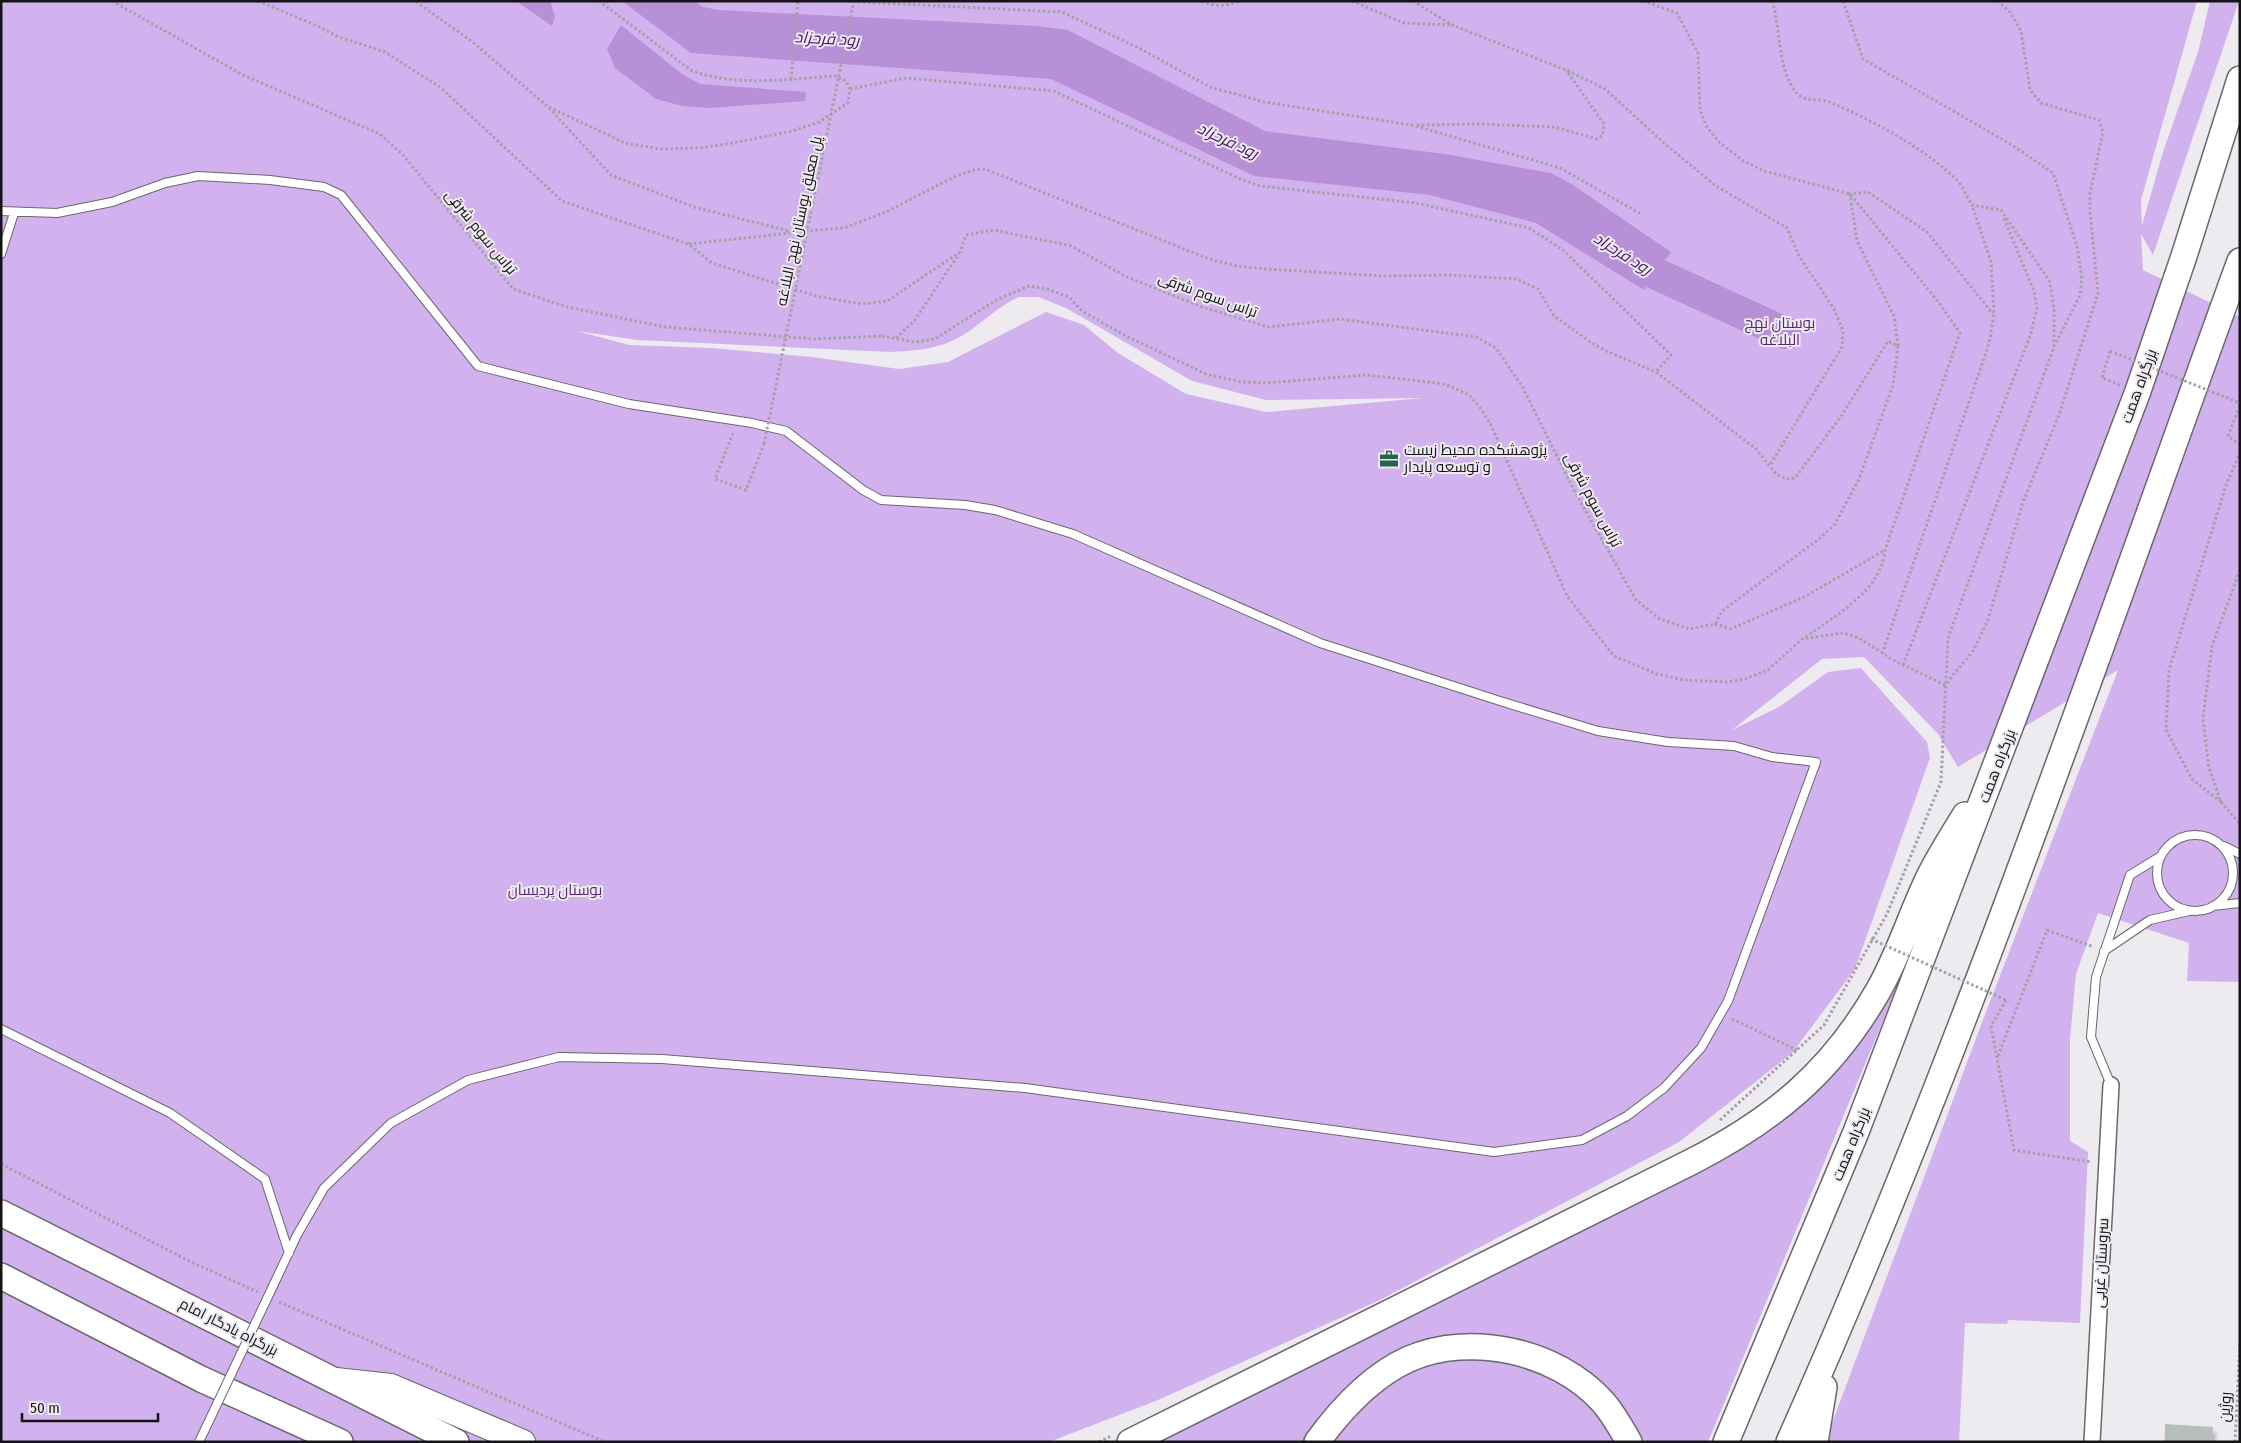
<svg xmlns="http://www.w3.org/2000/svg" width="2241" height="1443" viewBox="0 0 2241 1443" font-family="'Fira Sans Condensed',Cairo,sans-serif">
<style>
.green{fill:#d2b2ee;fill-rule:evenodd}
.water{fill:#b890d8}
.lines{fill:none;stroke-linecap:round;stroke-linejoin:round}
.river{stroke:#b890d8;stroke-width:32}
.building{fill:#b7beba;filter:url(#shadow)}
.service-casing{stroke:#6a676c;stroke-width:10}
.minor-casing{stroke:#6a676c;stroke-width:18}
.primary-casing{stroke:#6a676c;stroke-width:26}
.trunk-casing{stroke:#6a676c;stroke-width:28}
.path{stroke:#a4a1a6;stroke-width:3;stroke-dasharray:2.5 2.5;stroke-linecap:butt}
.service{stroke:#fff;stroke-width:8}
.minor{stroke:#fff;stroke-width:15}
.primary{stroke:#fff;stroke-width:24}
.trunk{stroke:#fff;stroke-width:25}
.service-bridge-casing{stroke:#6a676c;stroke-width:10;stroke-linecap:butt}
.path-bridge{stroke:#a4a1a6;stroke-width:3;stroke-dasharray:2.5 2.5;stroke-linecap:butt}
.service-bridge{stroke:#fff;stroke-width:8}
.labels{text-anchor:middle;stroke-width:4;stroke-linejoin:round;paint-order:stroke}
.street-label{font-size:15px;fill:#151316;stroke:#edeaf0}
.park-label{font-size:15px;fill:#58257a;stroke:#edeaf0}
.poi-label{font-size:15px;fill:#151316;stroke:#edeaf0;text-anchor:start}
.water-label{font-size:16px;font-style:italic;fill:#461066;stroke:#edeaf0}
</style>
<defs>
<filter id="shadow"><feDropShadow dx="3" dy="5.5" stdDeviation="2.5" flood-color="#0004"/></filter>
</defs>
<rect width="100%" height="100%" fill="#edeaf0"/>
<path class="green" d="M1,1H2197L2141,200L2142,225L2163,152L2198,52L2210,1H2239L2153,255L2141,234L2143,270L2240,317V982L2187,981L2189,943L2098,913L2076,974L2070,1039V1141L2088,1152L2080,1323L2008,1320L2007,1324L1965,1323L1959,1442H1825L1981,1025L2118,670L1958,767L1938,734L1864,657L1822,659L1732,730L1779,707L1828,672L1861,668L1927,742L1930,758L1855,969L1792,1053L1679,1142L1380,1300L1158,1400L1049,1442H1ZM1019,297H1038L1066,308L1192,381L1266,400L1423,398L1266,412L1186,394L1118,353L1084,325L1046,312L948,362L899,369L812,357L712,348L629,345L577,331L637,340L890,352C909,351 929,350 947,343C974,333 993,308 1019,297Z
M1947,858L1900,980L1708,1442H1637L1584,1375L1434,1343L1310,1442H1148L1792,1108Z
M1444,1357L1533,1363L1598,1409L1618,1442H1329L1343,1423L1391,1380Z"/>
<path class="water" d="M516,1H550L555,16L552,26Z
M622,1H695L703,7L719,10L1037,26L1068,30L1265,131L1445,154L1551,173L1570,183L1671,252L1644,290L1536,223L1430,195L1254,176L1051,79L691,53Z
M621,25L682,74L700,84L806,92L805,101L710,108L682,106L656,99L615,68L607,49Z"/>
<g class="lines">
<path class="river" d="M1616,251L1637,265L1785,333"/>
</g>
<path class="building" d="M2165,1424L2213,1427L2211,1442H2165Z"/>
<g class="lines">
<g class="service-casing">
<path id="service" d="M1,211L57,213L112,202L165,183L198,176L270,180L324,187L341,195L478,366L629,404L752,423L786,431L863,490L881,500L965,505L995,510L1073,534L1320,643L1500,701L1598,731L1668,742L1734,746L1772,757L1816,762L1728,1001L1701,1048L1664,1088L1627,1116L1582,1140L1494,1152L1025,1088L662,1059L559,1057L468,1080L391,1123L324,1188L297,1235L273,1286
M1,254L14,213
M2157 873a38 38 0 1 1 76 0a38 38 0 1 1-76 0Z
M2224,846L2240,854
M2213,906L2240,903
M2104,951L2150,920L2189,911
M1,1029L170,1113L265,1179L289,1253
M2111,1085L2091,1037L2096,977L2130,875L2161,856"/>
</g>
<g class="minor-casing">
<path id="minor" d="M2092,1442L2111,1085"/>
</g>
<g class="primary-casing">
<path id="primary" d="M336,1380L391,1386L523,1442"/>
</g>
<g class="trunk-casing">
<path id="trunk" d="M1,1213L456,1442
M1,1276L201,1379L340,1442
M1130,1442L1691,1162C1773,1120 1831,1073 1878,991C1900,953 1912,910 1932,871C1942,852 1954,833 1965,815
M1317,1442C1341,1409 1371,1376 1409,1359C1471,1332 1556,1351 1602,1401C1613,1413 1621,1428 1629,1442
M1726,1442L1856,1132L2138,391L2184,256L2240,79
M1789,1442C1961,1057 2096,657 2240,261
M1815,1442L1824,1387"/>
</g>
<path class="path" d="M112,1L243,75L380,134L403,155L513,289L567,307L665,327L815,339L882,336
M258,1L313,24L339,37L385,52L440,87L562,201L688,244L712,263L816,296L861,304L887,301L960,252L966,235L994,230L1071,246L1127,277L1202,307L1268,327L1340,319L1476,337L1496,348L1522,386L1574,490L1636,600L1660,619L1689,629L1715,624L1722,611L1819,539L1835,524L1859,479L1893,385L1898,346L1888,341L1842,415L1795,478L1788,479L1777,475L1756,449L1656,372L1606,351L1589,341L1554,316L1538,289L1517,279L1449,275L1384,276L1266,269L1237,266L1209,259L985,169L974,170L956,176L886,212L844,228L793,232L694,207L611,175L548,107L474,43L415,1
M843,1L1062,12L1137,47L1210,87L1264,102L1412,125L1560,168L1641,214
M1202,1C1214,7 1226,7 1238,1
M1352,1L1404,23L1452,25
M1413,1L1452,25L1566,70L1605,89L1665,144L1716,186L1787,228L1799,256L1834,309L1843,331L1842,347L1770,465
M1643,1L1677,13L1698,53L1700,110L1706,126L1720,143L1742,160L1764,171L1850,194L1940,304L1960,333L1885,550C1882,591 1833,617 1803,639
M1843,1L1863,59L2012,145L2053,173L2077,246L2082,279L2080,295L2055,345
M791,79L798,1
M850,89L906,78L1054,91L1240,179L1260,186L1416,203L1529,228L1563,250L1671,355L1656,372
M549,107L625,143L660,149L699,148L733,143L792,131L819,122L848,103L850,89L846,81L835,76C789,79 736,87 692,71L599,1
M1417,125L1479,124L1555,127L1597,139L1603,135L1604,124L1566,70
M689,244L790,233
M882,336L915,342L935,339L998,299L1029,286L1047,289L1069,297L1082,311L1126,336L1206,374L1242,382L1265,383L1367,375L1445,384L1469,395L1479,406L1491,425L1567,596L1614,656L1657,674L1683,680L1727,682L1745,679L1768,670L1802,639L1843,633L1859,638L1893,660L1945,685L1973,651L1988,620L2023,502L2059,415L2098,293L2090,212V193L2103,132L2099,120L2041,103L2030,90L2021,31L2010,12L1998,1
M896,338L914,321L959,254
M1898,346L1894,316L1857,241L1850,194L1868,192L1927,232L1993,314
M2110,351L2102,378L2120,385
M2240,406L2228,436L2240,445
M733,433L715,479L746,490L764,444
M2240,570L2212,646L2203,719L2209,768L2221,802L2240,824
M1715,624L1731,629L1804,597L1885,550
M1882,654L1989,344L1994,315L1991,262L1972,205
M1903,665L2031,333L2037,308L2034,291L2003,216
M2221,802L2192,779L2166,730L2169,670L2226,485L2240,453
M2006,1000L1991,1026L2014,1150L2091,1162
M1732,1019L1797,1050
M1998,1056L2047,930L2094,947
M1720,1120L1824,1025L1887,914L1941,782L1948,638L2054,347V310L2050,282L2001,210L1972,205C1967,197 1963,186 1956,179C1921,146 1875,122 1832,103C1819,97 1804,104 1794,90C1777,64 1781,29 1772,1
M1,1164L191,1262L258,1292
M279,1302L605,1442
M1099,1442L1111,1436
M2235,1442L2240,1343"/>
<use href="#service" class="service"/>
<use href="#minor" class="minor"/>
<use href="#primary" class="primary"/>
<use href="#trunk" class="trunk"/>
<g class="service-bridge-casing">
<path id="service-bridge" d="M199,1442L273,1286"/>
</g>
<path class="path-bridge" d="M2110,351L2240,403
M764,444L854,1
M1871,939L2006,1000"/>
<use href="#service-bridge" class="service-bridge"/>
</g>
<defs>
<g id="office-bare" transform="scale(1.5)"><path d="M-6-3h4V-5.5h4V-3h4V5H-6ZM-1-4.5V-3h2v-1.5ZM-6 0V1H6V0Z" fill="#29644e" stroke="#edeaf0" stroke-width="2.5" paint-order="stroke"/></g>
</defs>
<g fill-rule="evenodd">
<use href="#office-bare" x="1389" y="459"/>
</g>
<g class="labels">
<g class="street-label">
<text transform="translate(799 221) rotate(-78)" y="5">پل معلق بوستان نهج البلاغه</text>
<text transform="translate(481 232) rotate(51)" y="5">تراس سوم شرقی</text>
<text transform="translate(1208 295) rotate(20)" y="5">تراس سوم شرقی</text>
<text transform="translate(2139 386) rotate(-70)" y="5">بزرگراه همت</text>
<text transform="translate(1593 500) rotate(62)" y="5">تراس سوم شرقی</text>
<text transform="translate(1997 766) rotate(-69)" y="5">بزرگراه همت</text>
<text transform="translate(1851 1144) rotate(-68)" y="5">بزرگراه همت</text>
<text transform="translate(2101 1263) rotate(-87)" y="5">سروستان غربی</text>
<text transform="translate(229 1327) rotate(27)" y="5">بزرگراه یادگار امام</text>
<text transform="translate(2225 1407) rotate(-87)" y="5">روژین</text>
</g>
<g class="park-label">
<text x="1780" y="328">بوستان نهج<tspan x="1780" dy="17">البلاغه</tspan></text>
<text x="555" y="895">بوستان پردیسان</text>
</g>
<g class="poi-label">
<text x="1404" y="455">پژوهشکده محیط زیست<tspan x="1404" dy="17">و توسعه پایدار</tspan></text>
</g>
<g class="water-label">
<text transform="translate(827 38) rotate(3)" y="6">رود فرحزاد</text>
<text transform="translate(1228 140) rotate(25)" y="6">رود فرحزاد</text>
<text transform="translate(1623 253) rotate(32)" y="6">رود فرحزاد</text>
</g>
</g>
<rect width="2241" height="1443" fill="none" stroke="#151316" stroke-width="5"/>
<path d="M22 1413v8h136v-8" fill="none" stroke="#151316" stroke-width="2.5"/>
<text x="30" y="1413" font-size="15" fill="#151316" stroke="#edeaf0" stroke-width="4" paint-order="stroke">50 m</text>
</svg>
